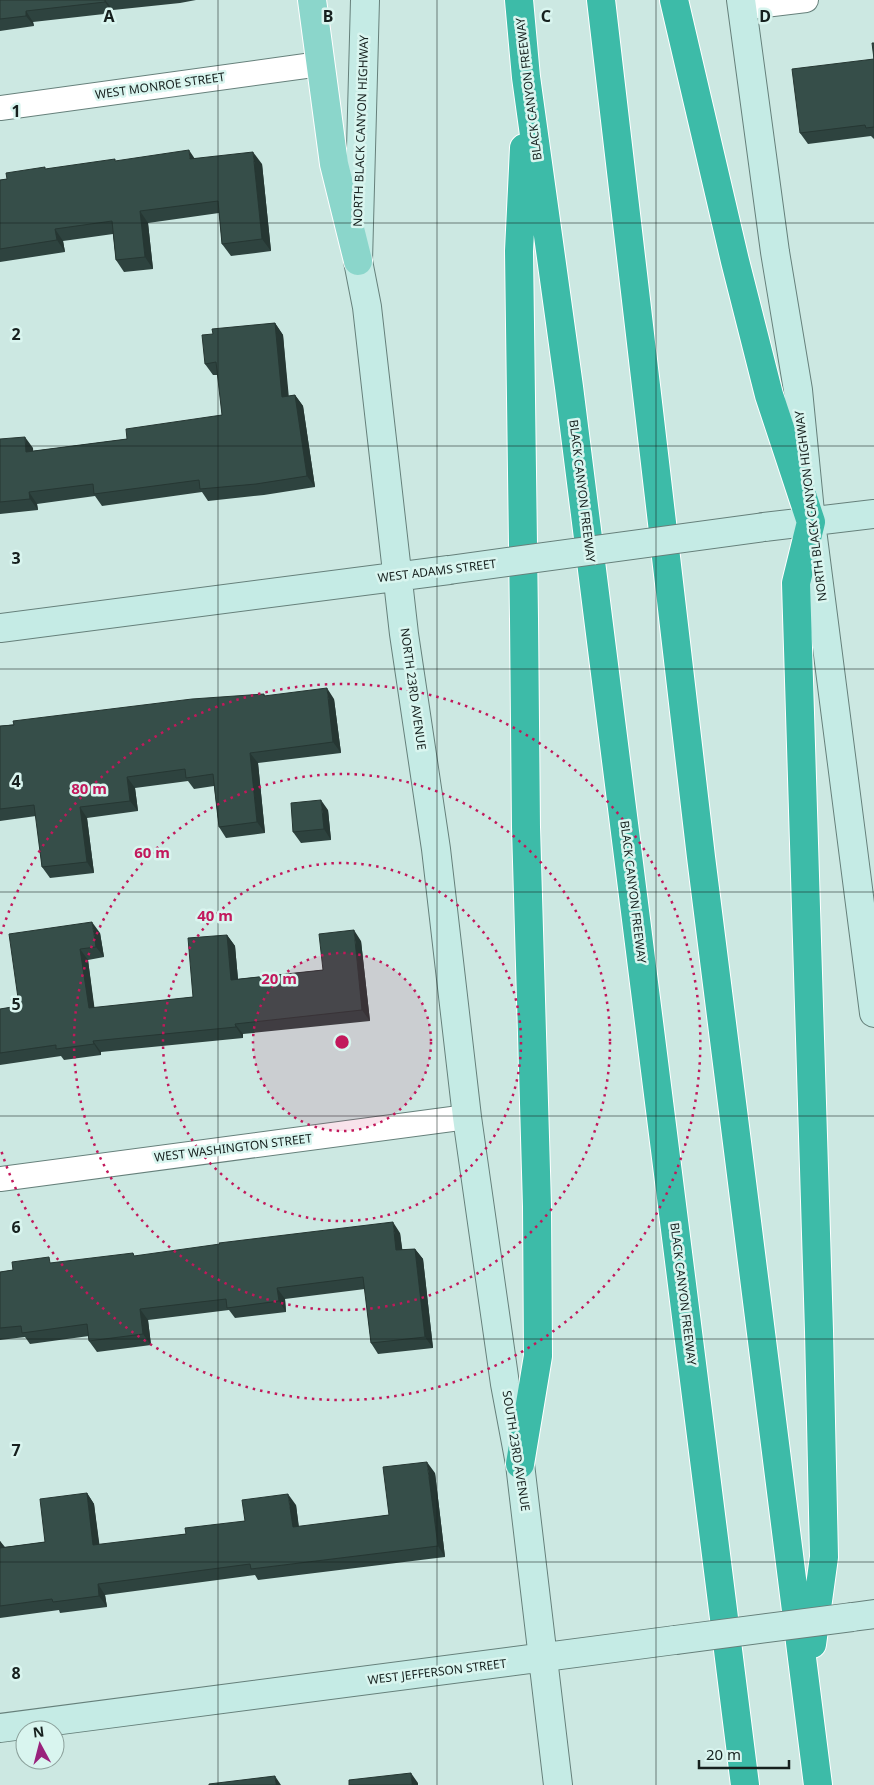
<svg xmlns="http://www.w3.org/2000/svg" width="874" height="1785" viewBox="0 0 874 1785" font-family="'Noto Sans',sans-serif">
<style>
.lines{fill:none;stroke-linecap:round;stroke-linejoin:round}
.street-casing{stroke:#66807b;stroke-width:26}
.secondary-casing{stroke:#66807b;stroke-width:30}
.primary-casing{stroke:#fff;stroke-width:30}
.highway-casing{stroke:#fff;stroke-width:30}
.street{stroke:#fff;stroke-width:24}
.secondary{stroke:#c5ebe5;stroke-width:28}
.primary{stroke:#8bd6cb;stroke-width:28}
.highway{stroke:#3dbba8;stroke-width:28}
.secondary-bridge-casing{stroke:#66807b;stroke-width:30;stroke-linecap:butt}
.secondary-bridge{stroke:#c5ebe5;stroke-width:28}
.wall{fill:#2e433f}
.shaded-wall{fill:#263733}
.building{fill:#364e49;stroke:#263733}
.grid{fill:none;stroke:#16201e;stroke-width:1;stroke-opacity:0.55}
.ring{fill:none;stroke:#c2185b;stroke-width:2.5;stroke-dasharray:2.5 5}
.labels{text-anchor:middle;stroke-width:5;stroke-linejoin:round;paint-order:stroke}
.street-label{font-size:12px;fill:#16201e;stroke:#d9f5ef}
.grid-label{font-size:16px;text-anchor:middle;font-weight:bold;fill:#16201e;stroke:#d9f5ef;stroke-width:5;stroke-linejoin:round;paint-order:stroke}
.centre{fill:#c2185b;stroke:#d9f5ef;stroke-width:2.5}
.ring-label{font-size:15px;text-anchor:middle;font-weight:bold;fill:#c2185b;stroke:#d9f5ef;stroke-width:5;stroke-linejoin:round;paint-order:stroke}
</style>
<rect width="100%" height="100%" fill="#cce8e2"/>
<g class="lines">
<g class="street-casing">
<path id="street" d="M742,8L806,0
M0,108L320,64
M0,1179L467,1117"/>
</g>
<g class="secondary-casing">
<path id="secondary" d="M365,0L358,261L367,307L404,634L436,849L467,1117L505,1384L520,1464L558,1785
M741,0L775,252L798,390L811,522L874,1013
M764,527L874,514
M0,628L449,570
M852,1617L874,1614
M0,1728L675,1640"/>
</g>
<g class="primary-casing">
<path id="primary" d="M312,0L334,164L358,261"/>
</g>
<g class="highway-casing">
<path id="highway" d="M519,0L526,77L569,387L745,1785
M601,0L701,857L818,1785
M674,0L735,261L769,395L811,522L796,583L819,1331L824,1557L812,1644
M520,1464L538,1356L537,1206L526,827L524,619L519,251L524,148"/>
</g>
<use href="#street" class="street"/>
<use href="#secondary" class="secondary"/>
<use href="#primary" class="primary"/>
<use href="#highway" class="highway"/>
<g class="secondary-bridge-casing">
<path id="secondary-bridge" d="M449,570L764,527
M675,1640L852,1617"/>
</g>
<use href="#secondary-bridge" class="secondary-bridge"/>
</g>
<path class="wall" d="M0,0H196L180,3L113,10V13L33,22L34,26L0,31Z
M874,43V139L871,136L808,144L800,133L874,59Z
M195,158L262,164L271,251L231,256L222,244L219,213L148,223L153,269L124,272L116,260L113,234L63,241L65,252L0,262V180L7,179L46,169L116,161Z
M275,323L283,335L288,396L295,395L303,406L315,487L264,495L208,501L202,492L102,506L95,496L37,504L38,510L0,514V439L33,448V451L127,439L222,415L218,375H213L205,364L213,334Z
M264,694L265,696L334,699L341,753L258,763L265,833L226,838L219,827L214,786L194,789L188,781L135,788L138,811L87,818L94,873L50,878L42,867L36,816L0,821V726Z
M328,810L331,840L301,843L293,832Z
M100,933L104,957L88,960L94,1008L193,997L227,935L235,946L238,979L323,970L361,941L370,1021L243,1034V1038L101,1052V1055L64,1060L61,1056L0,1065V1009L12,1007L18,998Z
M400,1233L402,1250L415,1249L423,1259L433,1348L378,1354L371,1343L365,1289L285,1299L286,1312L235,1318L229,1310L148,1320L151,1345L97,1352L89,1341V1336L30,1344L25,1337L0,1340V1272L53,1263Z
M435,1473L445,1557L258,1580L255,1575L105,1595L107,1607L60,1613L59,1610L0,1618V1541L5,1547L45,1542L87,1493L94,1504L99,1545L186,1534L245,1521L296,1505L299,1527L389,1515Z"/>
<path class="shaded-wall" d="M105,0L113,10V13L105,2Z
M26,11L33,22L34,26L26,16Z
M189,150L197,162L190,159Z
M253,152L262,164L271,251L262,239Z
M140,211L148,223L153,269L145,257Z
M55,229L63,241L65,252L57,240Z
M275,323L283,335L290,409L282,397Z
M295,395L303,406L315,487L307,476Z
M25,437L33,448L34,463L26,452Z
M29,492L37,504L38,510L30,499Z
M327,688L334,699L341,753L333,742Z
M250,753L258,763L265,833L257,822Z
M127,777L135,788L138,811L130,801Z
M321,800L328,810L331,840L324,829Z
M80,807L87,818L94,873L87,862Z
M92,922L100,933L104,957L96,947Z
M354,930L361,941L370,1021L362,1010Z
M227,935L235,946L239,991L231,980Z
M80,949L88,960L96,1019L89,1008Z
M235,1024L243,1034V1038L236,1027Z
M93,1041L101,1052V1055L94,1044Z
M393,1222L400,1233L404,1261L396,1250Z
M415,1249L423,1259L433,1348L425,1337Z
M277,1288L285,1299L286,1312L279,1301Z
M140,1309L148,1320L151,1345L143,1334Z
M427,1462L435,1473L445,1557L438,1546Z
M87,1493L94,1504L101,1556L93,1545Z
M288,1494L296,1505L300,1538L293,1527Z
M0,1541L6,1550L0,1548Z
M98,1584L105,1595L107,1607L99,1596Z
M411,1773L418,1783V1785H412Z
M275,1776L281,1785H276Z"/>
<path class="building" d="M0,0H105V2L26,11V16L0,19Z
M872,43H874V127L866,128L865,125L800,133L792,69L874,59Z
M189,150L190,159L253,152L262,239L222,244L218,201L140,211L145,257L116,260L112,221L55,229L57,240L0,249V180L7,179L6,173L45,167V169L115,159V161Z
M275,323L282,397L295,395L307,476L256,484L200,489L199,480L94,494L93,484L29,492L30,499L0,502V439L25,437L26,452L127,439L126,429L222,415L216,362L205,364L202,335L213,334L212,329Z
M327,688L333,742L250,753L257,822L219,827L213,774L186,778L185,769L127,777L130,801L80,807L87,862L42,867L34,805L0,809V726L14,725L13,721L192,699L264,694V696Z
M321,800L324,829L293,832L291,803Z
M92,922L96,947L80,949L89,1008L193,997L188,938L227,935L231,980L323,970L319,934L354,930L362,1010L235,1024L236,1027L93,1041L94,1044L56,1049V1045L0,1053V1009L12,1007L11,999L18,998L9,934Z
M393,1222L396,1250L415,1249L425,1337L371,1343L363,1277L277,1288L279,1301L227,1308L226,1299L140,1309L143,1334L89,1341L87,1324L22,1333L21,1326L0,1328V1272L13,1270L12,1262L49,1257L50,1263L133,1253L134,1256L220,1244L219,1243Z
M427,1462L438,1546L251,1569L250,1564L98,1584L99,1596L53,1602L52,1599L0,1606V1548L45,1542L40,1499L87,1493L93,1545L186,1534L185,1528L245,1521L242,1500L288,1494L293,1527L389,1515L383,1467Z
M411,1773L412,1785H349V1780Z
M275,1776L276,1785H209V1784Z"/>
<path class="grid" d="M218,0V1785M437,0V1785M656,0V1785M0,223H874M0,446H874M0,669H874M0,892H874M0,1116H874M0,1339H874M0,1562H874"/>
<circle cx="342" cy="1042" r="89" fill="#c2185b" fill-opacity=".12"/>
<g class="ring">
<circle cx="342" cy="1042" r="89"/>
<circle cx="342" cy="1042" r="179"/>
<circle cx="342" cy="1042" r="268"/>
<path d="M1 934A358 358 0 1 1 1 1150"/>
</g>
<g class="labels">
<g class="street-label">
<text transform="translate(160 86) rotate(-8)" y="4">WEST MONROE STREET</text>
<text transform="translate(529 89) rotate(-97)" y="4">BLACK CANYON FREEWAY</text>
<text transform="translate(361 131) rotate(-88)" y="4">NORTH BLACK CANYON HIGHWAY</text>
<text transform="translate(582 491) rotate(83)" y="4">BLACK CANYON FREEWAY</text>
<text transform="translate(811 506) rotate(-97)" y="4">NORTH BLACK CANYON HIGHWAY</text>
<text transform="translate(437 571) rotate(-7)" y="4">WEST ADAMS STREET</text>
<text transform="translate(413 689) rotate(82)" y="4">NORTH 23RD AVENUE</text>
<text transform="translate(633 892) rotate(83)" y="4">BLACK CANYON FREEWAY</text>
<text transform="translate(233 1148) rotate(-7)" y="4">WEST WASHINGTON STREET</text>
<text transform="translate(683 1294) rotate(83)" y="4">BLACK CANYON FREEWAY</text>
<text transform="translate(516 1451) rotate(81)" y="4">SOUTH 23RD AVENUE</text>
<text transform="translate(437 1672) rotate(-7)" y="4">WEST JEFFERSON STREET</text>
</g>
</g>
<g class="grid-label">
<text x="109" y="22">A</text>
<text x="328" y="22">B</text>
<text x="546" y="22">C</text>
<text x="765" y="22">D</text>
<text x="16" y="117">1</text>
<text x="16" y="340">2</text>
<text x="16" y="564">3</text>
<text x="16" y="787">4</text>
<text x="16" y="1010">5</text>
<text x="16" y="1233">6</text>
<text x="16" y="1456">7</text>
<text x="16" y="1679">8</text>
</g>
<circle cx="342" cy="1042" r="8" class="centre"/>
<g class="ring-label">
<text x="89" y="794">80 m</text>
<text x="152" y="858">60 m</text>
<text x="215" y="921">40 m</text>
<text x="279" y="984">20 m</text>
</g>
<g transform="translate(40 1745) rotate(353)"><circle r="24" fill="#d9f5ef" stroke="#8ba09b"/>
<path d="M0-4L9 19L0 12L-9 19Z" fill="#99227c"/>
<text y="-8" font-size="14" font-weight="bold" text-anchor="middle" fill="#16201e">N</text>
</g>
<path d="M699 1760v8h90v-8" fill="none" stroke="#16201e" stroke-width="2.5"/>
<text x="706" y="1760" font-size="15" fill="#16201e" stroke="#d9f5ef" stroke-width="4" paint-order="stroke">20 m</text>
</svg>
